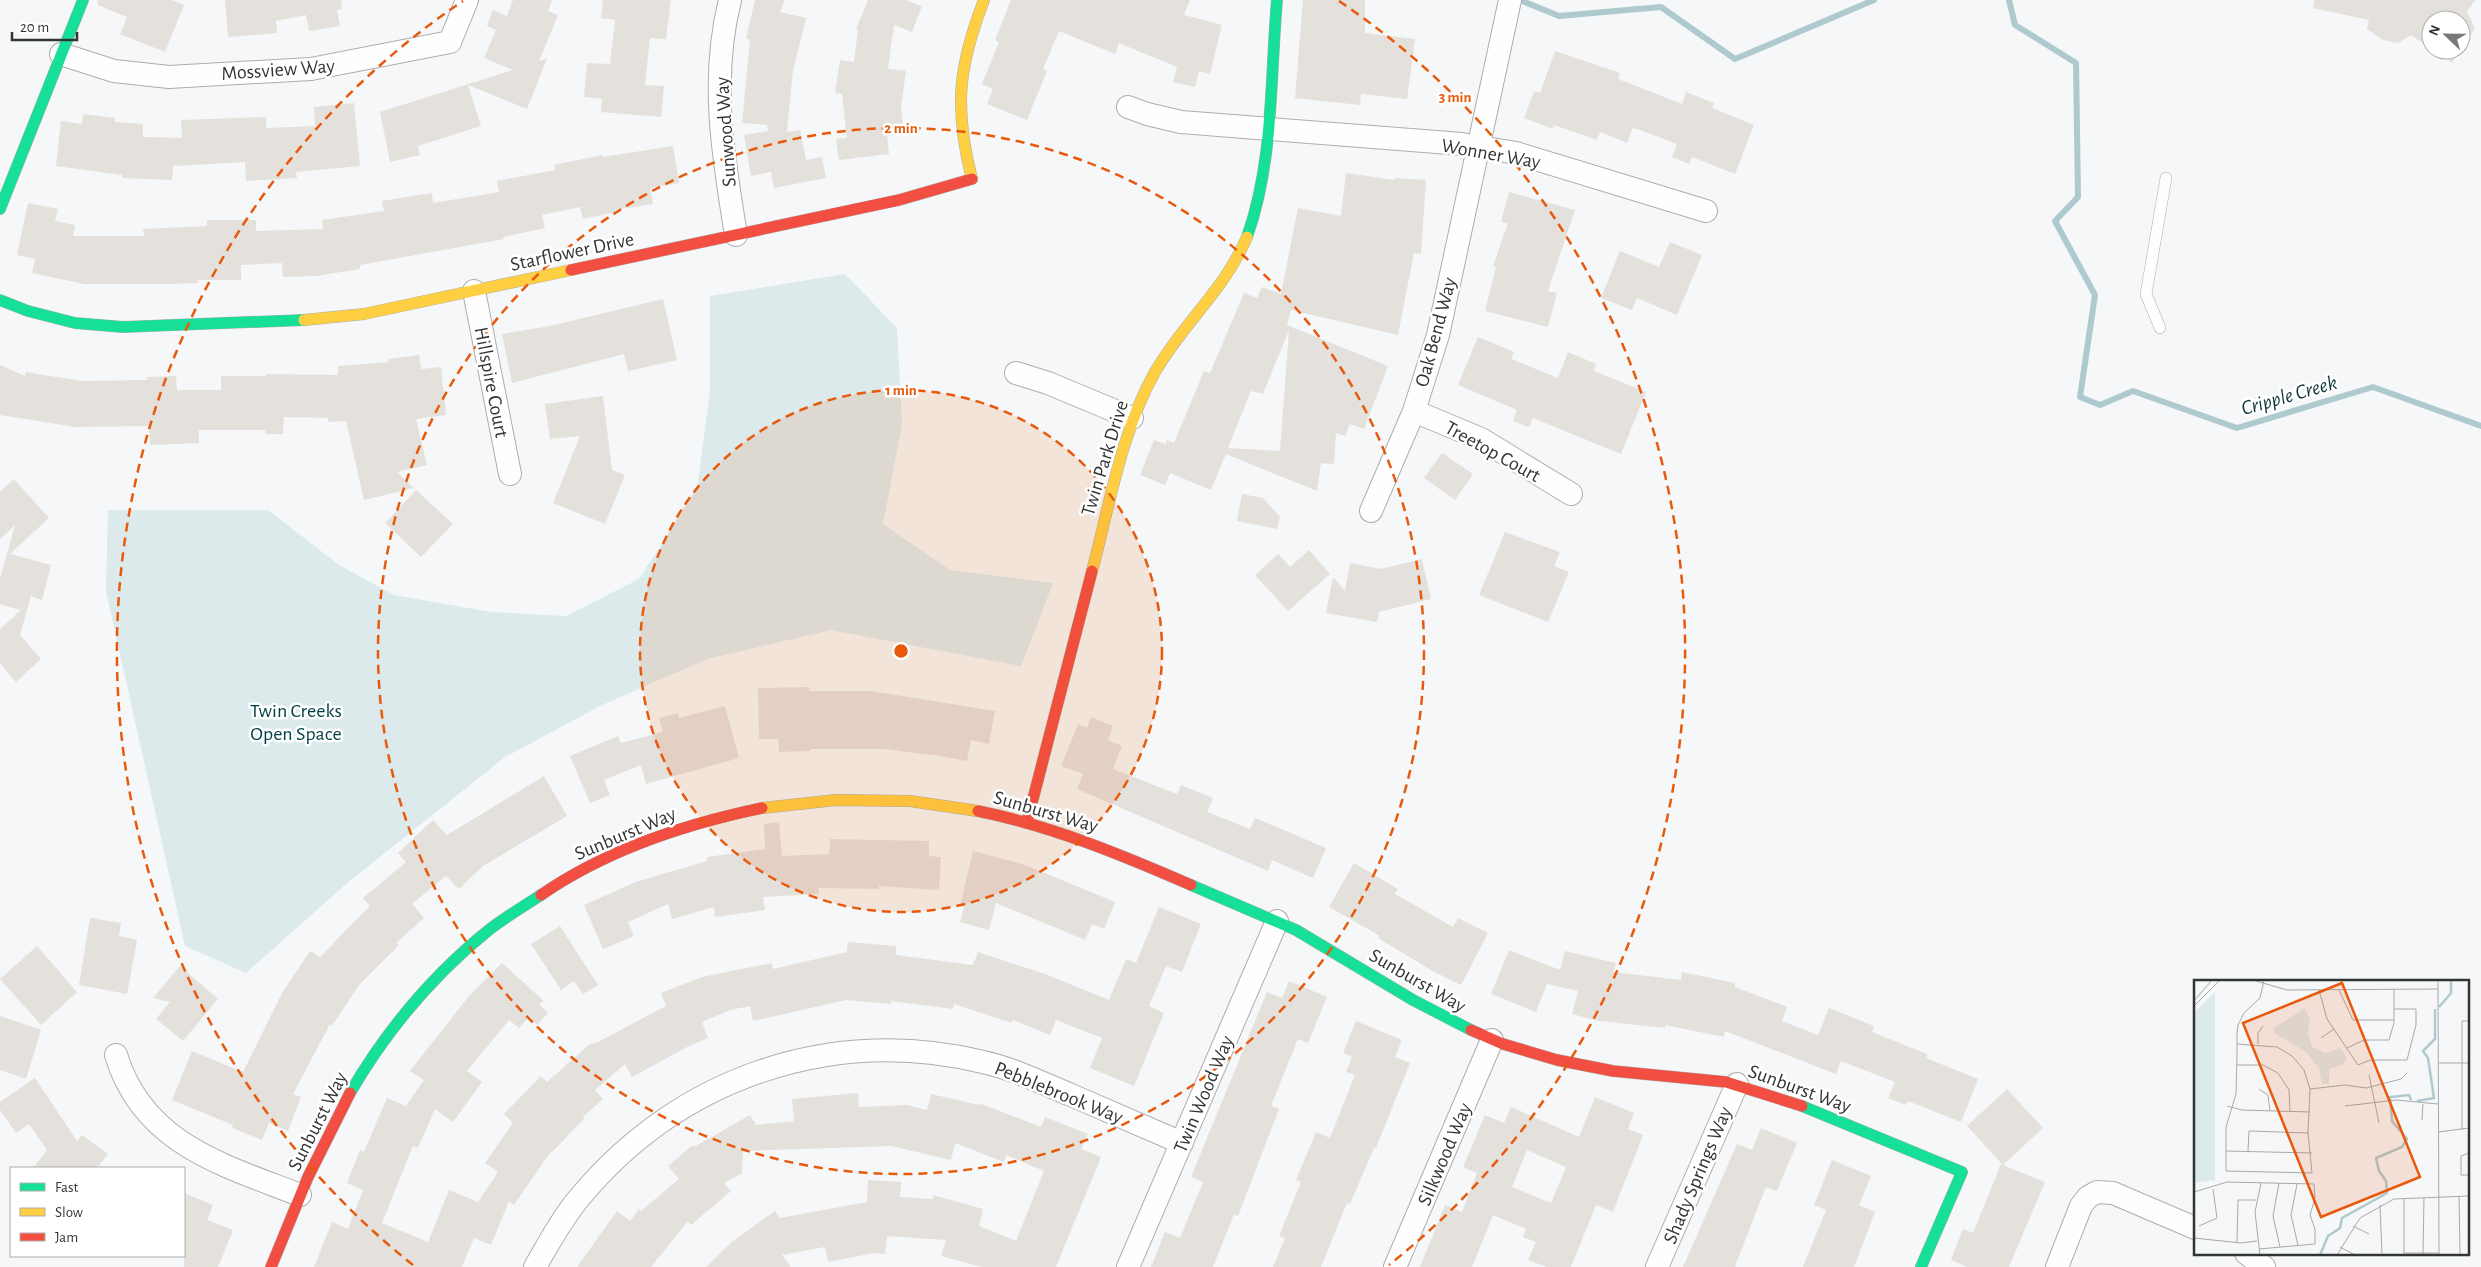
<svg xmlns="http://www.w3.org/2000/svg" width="2481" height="1267" viewBox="0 0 2481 1267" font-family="'Alegreya Sans',sans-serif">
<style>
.green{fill:#dceaec}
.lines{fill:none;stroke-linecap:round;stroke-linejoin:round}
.stream{stroke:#aecace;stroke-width:6}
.building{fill:#e4e1dc;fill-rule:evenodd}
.lane-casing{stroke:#acaeae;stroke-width:12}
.street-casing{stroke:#acaeae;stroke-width:24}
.fast-casing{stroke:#acaeae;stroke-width:12}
.slow-casing{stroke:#acaeae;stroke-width:12}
.jam-casing{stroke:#acaeae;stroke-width:12}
.lane{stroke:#fefefe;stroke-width:11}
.street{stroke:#fefefe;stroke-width:22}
.fast{stroke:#16e098;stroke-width:11}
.slow{stroke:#ffcf43;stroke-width:11}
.jam{stroke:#f24e42;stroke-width:11}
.ring{fill:none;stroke:#e8590c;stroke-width:2.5;stroke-dasharray:9 6}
.labels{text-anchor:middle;stroke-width:5;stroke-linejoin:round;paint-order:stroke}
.street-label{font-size:20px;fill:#333535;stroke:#fff}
.park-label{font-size:20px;fill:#003d45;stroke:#fff}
.water-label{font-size:21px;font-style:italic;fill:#10363c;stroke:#fff}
.inset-river{fill:none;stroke:#aecace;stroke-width:2.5}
.inset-road{fill:none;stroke:#a7a9aa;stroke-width:1}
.view{fill:#e8590c;fill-opacity:0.15;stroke:#e8590c;stroke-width:2.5}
.inset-edge{fill:none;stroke:#333535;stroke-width:2.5}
.centre{fill:#e8590c;stroke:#fff;stroke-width:2.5}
.ring-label{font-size:15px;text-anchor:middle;font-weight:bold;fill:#e8590c;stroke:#fff;stroke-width:5;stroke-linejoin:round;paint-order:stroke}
</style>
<rect width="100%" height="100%" fill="#f5f7f8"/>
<path class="green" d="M845,274L897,328L902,424L883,524L950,570L1053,583L1021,666L831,630L707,659L602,705L505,757L346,884L246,973L185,946L106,591L108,510H268L339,565L394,595L491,612L566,616L639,579L697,489L710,392V296Z"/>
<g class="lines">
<path class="stream" d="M1520,0L1559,16L1661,7L1735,59L1874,0
M2009,0L2015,25L2076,63L2078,197L2055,221L2095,295L2080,397L2100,405L2133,391L2237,428L2373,387L2481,426"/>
</g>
<path class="building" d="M98,0H171L184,5L165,52L120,34L127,17L98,5Z
M225,0H341L342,9L337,10L340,26L309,31L306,15L276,21L277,33L228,37Z
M513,0H552L548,11L558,15L539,61L547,59L527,109L468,85L481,126L418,146L420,155L390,162L380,112L513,70L484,58L496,30L487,26L493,10L507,16Z
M603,0H671L666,39L650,38L645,85L664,86L661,117L601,112L602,99L584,97L587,63L610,64L615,20L601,18Z
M755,0H785L780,12L806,18L793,70L787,132L800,130L806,160L822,157L826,178L774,188L771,172L751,176L744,135L768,131L767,125L742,123L750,40L746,38Z
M868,0H906L922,6L912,32L894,25L888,69L906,71L901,106L904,134L887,136L889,154L839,160L836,139L847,138L842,94L835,93L840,60L854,62L858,29H856Z
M1011,0H1190L1184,15L1222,25L1210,74L1199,71L1195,87L1173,82L1177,67L1119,43L1115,54L1059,31L1043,69L1047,71L1027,120L987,104L993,89L982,84L999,42L995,40Z
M1303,0H1365V33L1415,39L1407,99L1361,94L1360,105L1295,98Z
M2314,0H2475L2467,12L2475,28L2461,49V20H2431V49L2411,35L2398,43L2383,40L2367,29L2369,20L2313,8Z
M2433,50H2460L2452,63Z
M1555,51L1620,73L1618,79L1682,104L1686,92L1714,103L1712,108L1754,125L1735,174L1692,157L1689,164L1672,157L1677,144L1640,130L1633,128L1627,143L1600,132L1597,140L1554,125L1553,129L1524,118L1534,91L1540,93Z
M354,103L360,166L296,172L297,178L246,181L245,162L173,166L172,180L122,178V175L56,166L61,121L82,124L83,114L115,118V122L143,124V137L182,138L181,120L266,117V128L315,126L314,107Z
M673,146L679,183L650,188L653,204L615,210V212L583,219L580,207L542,215L545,228L503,237L504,239L360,265V269L316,276L283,277L282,263L241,265V280H198V283L168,284H84L32,273L35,259L17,255L28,203L58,209L55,221L75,225L73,236H144L143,229L207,226V220H256V231L323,229L322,220L384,211L382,201L432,193L433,203L499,192L497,181L555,170L554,165L603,155V157Z
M1346,173L1395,180V178L1426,180L1421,254L1414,253L1398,335L1291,310L1287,325L1388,366L1364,429L1350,424L1345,436L1336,433L1334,464L1321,463L1317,491L1226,454L1211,490L1170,473L1165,485L1140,475L1154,440L1166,444L1167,440L1174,443L1204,371L1210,373L1244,293L1257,298L1262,287L1281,294L1298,208L1341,216ZM1289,330L1280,451L1228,448L1251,391L1263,394Z
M1509,192L1575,210L1548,291L1557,293L1548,327L1485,311L1496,267L1493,266L1508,223L1501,222Z
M1670,242L1702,255L1677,315L1637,298L1632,310L1601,298L1620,251L1659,267Z
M663,299L677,360L628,371L624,354L512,383L502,334L550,326Z
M1478,337L1514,352L1511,359L1558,378L1568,352L1596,364L1594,371L1646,392L1621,454L1533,418L1529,427L1513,421L1517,410L1458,385Z
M419,355L421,369L441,367L446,415L416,419L427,465L397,472L414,488L364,500L346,421L328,422V418L284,417L283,434H265V430H199V443L150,445L149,426L75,427L0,415V365L25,376L26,372L81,381L147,380V377L176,376L177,390H221V376H266V374L338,375V366L389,362L388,359Z
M603,396L612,470L625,475L605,524L553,503L580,436L550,439L545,404Z
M1442,453L1473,474L1455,500L1424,478Z
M14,479L49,518L10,554L51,565L42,600L31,596L20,635L41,659L16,682L0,663V629L21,610L0,604V579L15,525L0,539V492Z
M416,490L453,524L421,557L385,523Z
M1242,494L1263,498L1280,517L1277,529L1237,521Z
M1505,532L1560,552L1554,566L1569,572L1548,622L1479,595Z
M1309,550L1330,574L1288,611L1255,575L1278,554L1290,567Z
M1422,559L1431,599L1379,612L1377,622L1326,613L1333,577L1345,591L1350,563L1381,569Z
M809,687V691H871L995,711L989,744L971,740L967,761L929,754V755L885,749H810V751L779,752L778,739H759L758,688Z
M725,706L739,758L646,784L641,765L604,780L610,795L590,803L570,756L618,736L621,743L663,732L659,718L678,713L679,718Z
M1091,717L1113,726L1108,740L1122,746L1113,769L1177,794L1181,785L1213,798L1207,812L1250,829L1255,818L1326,848L1313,878L1272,860L1268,871L1077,789L1083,774L1061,766L1078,724L1087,728Z
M544,776L567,816L483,866L459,889L446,876L412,904L424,918L396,943L399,945L359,985L332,1026L330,1024L293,1094L301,1097L288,1131L269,1123L262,1140L232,1128L233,1125L172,1100L192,1051L243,1072L282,993L310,951L320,957L370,906L363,898L406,862L398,853L433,820L447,835Z
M779,822L782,856L829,854L830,839L929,841V856L941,857L939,890L879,886V889L819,888V894L763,897L765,910L715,917L714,907L672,919L668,904L628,922L634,936L603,949L584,905L636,882L707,861V857L765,849L764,824Z
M973,851L1023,864L1115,902L1104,929L1092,924L1085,940L996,903L989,930L960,922L964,907L960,906Z
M1354,863L1398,889L1395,894L1453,927L1458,918L1488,933L1461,985L1431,970L1378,938L1380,936L1329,907Z
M1159,907L1201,924L1182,972L1166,966L1149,1006L1164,1013L1134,1086L1090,1068L1102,1038L1056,1020L1050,1035L1013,1020L1012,1023L954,1004L953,1009L891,1001V1004L846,1000L753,1021L750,1006L730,1010L702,1022L708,1038L687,1047L632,1077L625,1064L595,1090L603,1099L583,1117L584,1119L547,1157L514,1205L509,1201L491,1245L474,1238L462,1267H314L332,1222L348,1229L363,1190L347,1183L360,1150L364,1152L387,1098L406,1106L424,1080L410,1071L469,996L502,963L544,1001L539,1004L548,1013L537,1025L529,1017L519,1028L509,1020L467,1071L482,1082L453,1122L435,1109L418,1148L413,1146L382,1223L428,1242L449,1190L478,1202L498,1172L485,1163L513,1123L504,1114L541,1076L547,1082L590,1044L596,1043L666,1006L661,993L702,977L772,963L773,969L847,952L848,942L896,946V955L973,965L978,952L1045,974L1109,1000L1126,959L1136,963Z
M90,918L121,923L119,936L137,940L127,994L79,985Z
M560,926L598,985L583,994L574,981L561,990L531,944Z
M37,946L77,992L41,1025L0,979Z
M1509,950L1560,970L1565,951L1616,963L1613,972L1681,980L1682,972L1735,983V987L1787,1007L1782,1021L1818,1035L1829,1008L1874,1026L1872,1032L1927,1054L1926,1058L1978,1079L1961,1122L1908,1101L1906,1105L1888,1098L1895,1082L1841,1061L1836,1074L1725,1031L1724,1037L1665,1025V1028L1599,1021L1572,1014L1578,991L1547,984L1536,1012L1491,994Z
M180,966L218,999L183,1041L156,1019L170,1002L153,998Z
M1289,981L1327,997L1308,1043L1298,1039L1271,1106L1279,1109L1238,1216L1234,1214L1213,1267H1151L1165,1232L1180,1238L1203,1182L1191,1177L1267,992L1282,998Z
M0,1016L41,1030L26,1079L0,1070Z
M1356,1021L1402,1040L1395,1057L1410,1063L1376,1148H1374L1350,1204L1347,1203L1321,1267H1273L1285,1238L1279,1236L1301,1182L1296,1180L1316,1132L1330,1138L1355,1075L1346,1072L1352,1057L1343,1053Z
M35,1078L77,1141L82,1135L108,1154L97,1168H33L47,1150L29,1124L16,1133L0,1110V1102Z
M2007,1089L2043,1128L2003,1165L2045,1182L2009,1267H1967L1951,1260L1963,1229L1973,1233L2001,1164L2003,1165L1967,1126Z
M858,1093L859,1107L907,1105L927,1110L931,1094L979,1105V1103L1041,1127L1045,1117L1088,1134L1081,1149L1101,1157L1056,1267H982L941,1256L946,1240L887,1236L885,1254L874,1253L828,1262L825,1247L782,1255L791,1267H706L733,1241L775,1211L780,1218L867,1202L868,1180L901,1182L900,1197L933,1199V1195L983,1209L979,1226L1016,1241L1044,1171L1006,1155L1004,1162L955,1143L951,1160L891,1146L743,1151L742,1173L724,1183L731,1191L691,1225L688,1221L651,1267H577L617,1211L630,1221L639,1209L641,1211L679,1179L668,1166L693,1145L694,1147L750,1115L756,1125L794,1121L792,1099Z
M1595,1097L1634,1113L1628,1129L1643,1135L1613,1212L1596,1205L1571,1267H1547L1528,1260L1536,1242L1523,1237L1526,1229L1493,1215L1472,1267H1420L1445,1205L1462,1212L1477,1173L1463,1167L1485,1115L1504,1123L1511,1107L1579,1137ZM1527,1150L1566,1167L1551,1203L1512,1187Z
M1761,1128L1797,1143L1777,1191L1766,1187L1735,1266L1736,1267H1683L1737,1144L1752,1150Z
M1832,1160L1871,1176L1859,1205L1875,1212L1854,1267H1803L1826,1210L1814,1205Z
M184,1193L213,1205L207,1220L233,1230L218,1267H184Z"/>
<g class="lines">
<g class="lane-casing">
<path id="lane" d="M2160,328L2146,294L2166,178"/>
</g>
<g class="street-casing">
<path id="street" d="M730,0C710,79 723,156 736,235
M61,54L114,71L169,77L311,69L450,42L467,0
M1128,107L1147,114L1181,122L1462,144L1516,153L1706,211
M474,291L510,474
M1016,373L1048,383L1132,418
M1414,411L1481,439L1571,494
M1371,511L1414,411L1438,335L1510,0
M116,1055C143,1144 223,1165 300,1195
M2246,1253L2264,1267
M535,1267C549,1243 562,1218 580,1197C679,1078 831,1025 983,1062C1014,1069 1042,1083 1071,1095C1108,1111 1145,1127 1182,1143
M1128,1267L1277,921
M1395,1267L1492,1040
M1657,1267L1737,1084
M2057,1267L2081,1206L2088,1197L2097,1192L2113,1193L2195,1228"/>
</g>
<g class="fast-casing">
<path id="fast" d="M0,209L83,0
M1247,237C1274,161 1270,80 1277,0
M0,300L28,311L75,323L123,327L304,320
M1191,885L1296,930L1413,1000L1471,1030
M350,1093C386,1031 434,974 490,929C506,917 524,906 541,895
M1802,1106L1962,1172L1921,1267"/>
</g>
<g class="slow-casing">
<path id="slow" d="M972,179C954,109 958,67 984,0
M304,320L364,314L571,270
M1092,571C1110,504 1121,432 1155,372C1183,323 1224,291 1247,237
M762,808L836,800L910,801L978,811"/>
</g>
<g class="jam-casing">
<path id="jam" d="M571,270L899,200L972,179
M978,811C1052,826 1122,855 1191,885
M1027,822L1092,571
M541,895C606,850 685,824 762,808
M1471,1030L1503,1044L1557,1060L1613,1071L1726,1082L1802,1106
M271,1267L308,1177L350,1093"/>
</g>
<use href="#lane" class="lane"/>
<use href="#street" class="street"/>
<use href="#fast" class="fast"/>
<use href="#slow" class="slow"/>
<use href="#jam" class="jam"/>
</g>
<circle cx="901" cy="651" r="261" fill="#e8590c" fill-opacity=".12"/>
<g class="ring">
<circle cx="901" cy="651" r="261"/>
<circle cx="901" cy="651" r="523"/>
<path d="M413 1265A784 784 0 0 1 463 1M1339 1A784 784 0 0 1 1389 1265"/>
</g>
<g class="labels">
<g class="street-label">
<text transform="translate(278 69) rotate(-4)" y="7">Mossview Way</text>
<text transform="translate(725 132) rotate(-94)" y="7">Sunwood Way</text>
<text transform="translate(1491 153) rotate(10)" y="7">Wonner Way</text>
<text transform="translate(572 251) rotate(-12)" y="7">Starflower Drive</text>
<text transform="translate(1435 332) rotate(-75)" y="7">Oak Bend Way</text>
<text transform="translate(492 382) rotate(79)" y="7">Hillspire Court</text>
<text transform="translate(1493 451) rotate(29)" y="7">Treetop Court</text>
<text transform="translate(1104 458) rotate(-73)" y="7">Twin Park Drive</text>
<text transform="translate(1046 811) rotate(16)" y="7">Sunburst Way</text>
<text transform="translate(625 833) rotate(-23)" y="7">Sunburst Way</text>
<text transform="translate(1418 980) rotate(30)" y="7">Sunburst Way</text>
<text transform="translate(1800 1088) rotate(20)" y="7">Sunburst Way</text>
<text transform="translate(1059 1092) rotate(22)" y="7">Pebblebrook Way</text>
<text transform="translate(1203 1094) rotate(-67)" y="7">Twin Wood Way</text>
<text transform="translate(317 1121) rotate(-63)" y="7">Sunburst Way</text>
<text transform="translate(1444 1154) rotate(-67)" y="7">Silkwood Way</text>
<text transform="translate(1697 1175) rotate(-67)" y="7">Shady Springs Way</text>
</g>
<g class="park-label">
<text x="296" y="717">Twin Creeks<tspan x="296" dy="23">Open Space</tspan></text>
</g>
<g class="water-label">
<text transform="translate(2289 395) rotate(-16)" y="7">Cripple Creek</text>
</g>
</g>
<g transform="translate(2194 980)">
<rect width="275" height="275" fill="#f5f7f8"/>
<path d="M21,12V200L0,203V33ZM111,28L116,40L114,53L118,67L131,73L147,68L153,78L150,84L135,89V104H128L125,88L112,72L80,53V48Z" fill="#dceaec"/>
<path class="inset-river" d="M245,27L257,13V0M223,121L240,118L234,78L229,71L241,59V29M126,275L134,256L146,248L148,238L193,213L192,201L185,191L182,178L208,167L213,159L198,141L196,117L215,115L217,120"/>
<path class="inset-road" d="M244,0L245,275M62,1L93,10L244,9M125,10L133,39L164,85L176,80H213L222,45V29H200M145,10L159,40H200M0,21L18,0M0,26L26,0M127,58L140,49M43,64L83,67L98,76L110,90L116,109L114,153L118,193L32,191V147L42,114L43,76V53L44,45L50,33L66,18L70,0M64,64V53L69,46M153,68L170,60H195L200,43V9M245,83H275M43,85H69L84,93L95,110L96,132M175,95L185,143M65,109L74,115L76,131M116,109L151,105L172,108L207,99L213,93M33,126L48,130L116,132M151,126L202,120L244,124M228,140L229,124M268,150V41H275M244,152L275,148M32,171L118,173M54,171L55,151L114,153M275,173L267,176V195H275M85,203L79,236L86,267M103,204L97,235L104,265M0,212L33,202L120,204L121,218L116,235L121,249V264L65,269M265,216L266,275M210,218V275M186,225L188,275M5,246L23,238L19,209M159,246L175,254M0,258L47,263L63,261M43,262L44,220H62M146,267L161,275M210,273H245M66,275L61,232L67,203M143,275L166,238L200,219L275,216M229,275L230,217"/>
<path class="view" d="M148,3L226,197L127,237L49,43Z"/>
<rect width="275" height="275" class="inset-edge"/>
</g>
<circle cx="901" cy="651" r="8" class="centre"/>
<g class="ring-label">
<text x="1455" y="102">3 min</text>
<text x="901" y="133">2 min</text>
<text x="901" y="395">1 min</text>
</g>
<rect x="10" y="1167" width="175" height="90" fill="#ffffff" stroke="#adaeae"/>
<rect x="20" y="1183" width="25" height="8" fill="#16e098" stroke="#adaeae"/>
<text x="55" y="1192" font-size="15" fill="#333535">Fast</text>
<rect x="20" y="1208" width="25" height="8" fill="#ffcf43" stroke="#adaeae"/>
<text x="55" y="1217" font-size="15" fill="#333535">Slow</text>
<rect x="20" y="1233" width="25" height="8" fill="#f24e42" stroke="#adaeae"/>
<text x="55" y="1242" font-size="15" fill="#333535">Jam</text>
<g transform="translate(2446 35) rotate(292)"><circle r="24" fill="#ffffff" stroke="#adaeae"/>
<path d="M0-4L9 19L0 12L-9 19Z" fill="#777979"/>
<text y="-8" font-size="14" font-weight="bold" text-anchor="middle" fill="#333535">N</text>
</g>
<path d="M12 32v8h65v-8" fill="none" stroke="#333535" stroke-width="2.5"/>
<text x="20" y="32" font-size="15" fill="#333535" stroke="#ffffff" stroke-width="4" paint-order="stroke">20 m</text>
</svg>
